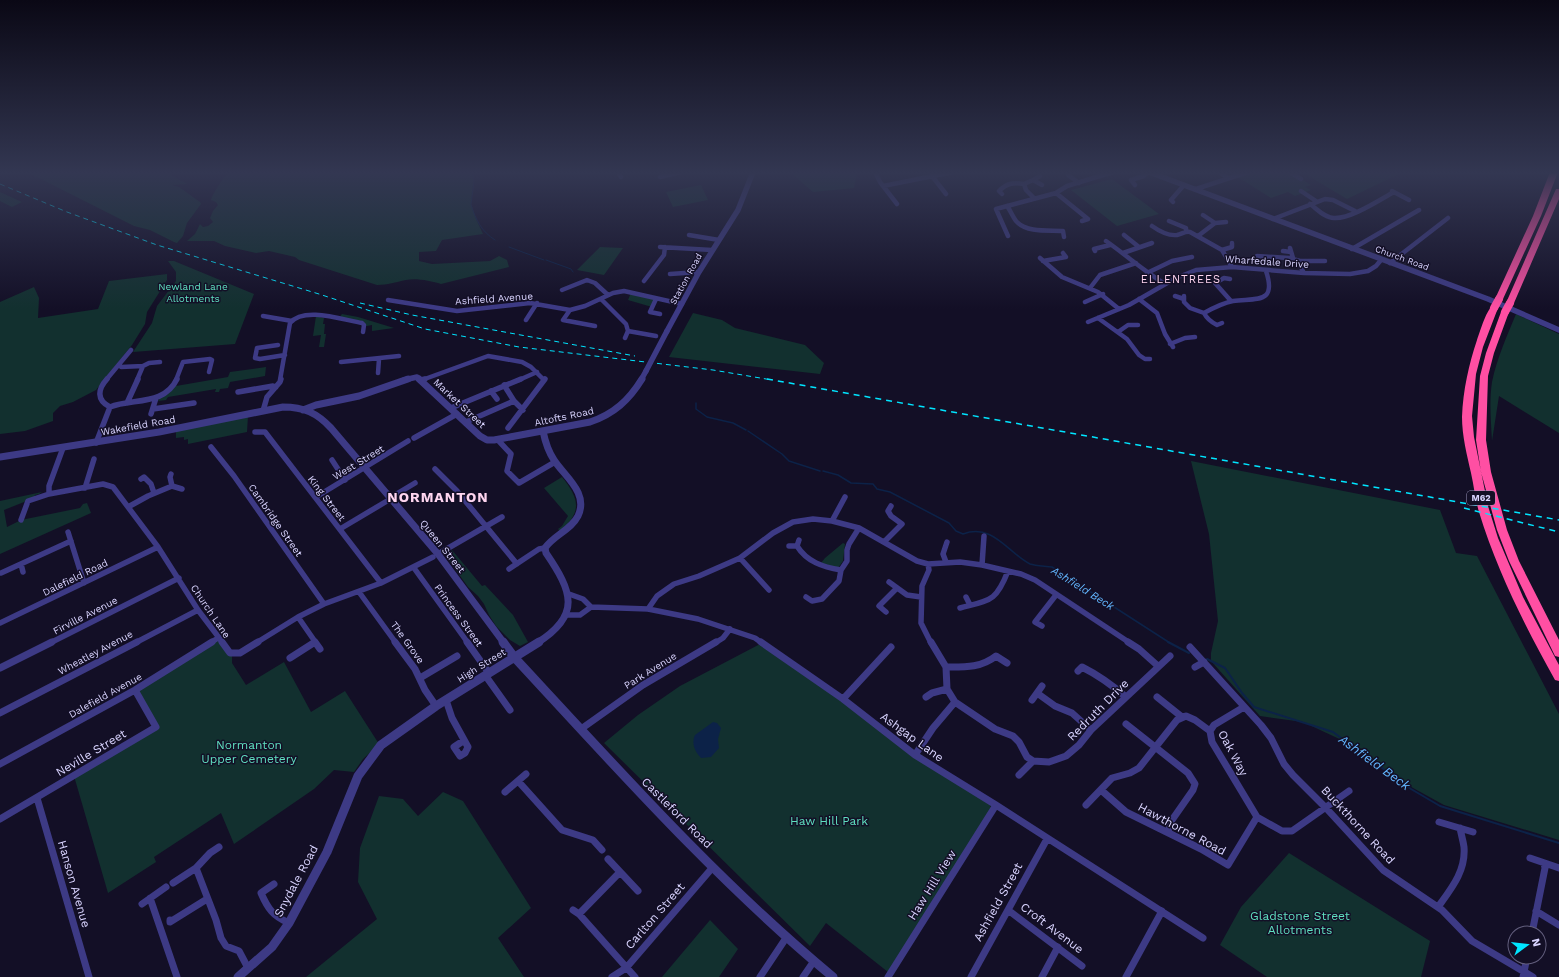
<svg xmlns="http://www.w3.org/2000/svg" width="1559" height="977" viewBox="0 0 1559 977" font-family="'Work Sans',sans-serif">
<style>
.green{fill:#12302f}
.water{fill:#0c2248}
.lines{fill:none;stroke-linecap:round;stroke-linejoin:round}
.stream-far2{stroke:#0c2248;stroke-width:1}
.stream-far1{stroke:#0c2248;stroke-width:1.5}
.stream{stroke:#0c2248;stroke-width:2}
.minor-far2{stroke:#3d3a85;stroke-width:4.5}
.minor-far1{stroke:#3d3a85;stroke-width:5.5}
.minor{stroke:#3d3a85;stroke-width:7}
.tertiary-far2{stroke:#3d3a85;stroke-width:5.5}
.tertiary-far1{stroke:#3d3a85;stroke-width:7}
.tertiary{stroke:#3d3a85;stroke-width:9}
.motorway{fill:#ff4fa3;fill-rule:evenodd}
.rail-far1{stroke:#00e5ff;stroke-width:1;stroke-dasharray:5 4;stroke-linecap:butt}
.rail{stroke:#00e5ff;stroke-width:1.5;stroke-dasharray:6 5;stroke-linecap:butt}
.tertiary-bridge{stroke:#3d3a85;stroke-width:5.5}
.motorway-bridge{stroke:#ff4fa3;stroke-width:8}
.labels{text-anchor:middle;stroke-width:3;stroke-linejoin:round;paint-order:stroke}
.far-street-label{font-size:9px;fill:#d9d4ff;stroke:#130f26}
.shield{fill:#130f26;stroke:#9e99be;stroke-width:1}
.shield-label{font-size:9px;font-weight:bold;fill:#d9d4ff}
.street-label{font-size:10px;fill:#d9d4ff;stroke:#130f26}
.park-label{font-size:10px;fill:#5fe0c0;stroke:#130f26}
.neighbourhood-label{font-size:11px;letter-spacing:1px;fill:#ffd6f0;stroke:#130f26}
.water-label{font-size:11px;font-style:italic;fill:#62b6ff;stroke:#130f26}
.near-street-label{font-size:12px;fill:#d9d4ff;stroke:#130f26}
.near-park-label{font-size:12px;fill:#5fe0c0;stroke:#130f26}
.near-water-label{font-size:13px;font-style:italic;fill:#62b6ff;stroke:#130f26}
.district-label{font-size:14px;font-weight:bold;letter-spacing:1px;fill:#ffd6f0;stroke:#130f26}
</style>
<rect width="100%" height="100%" fill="#130f26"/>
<path class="green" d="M27,172H173L171,175L187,184L172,185L179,187L200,202L201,204L187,223L183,236L177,243L174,242L150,230L134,226Z
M229,172H474L471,203L476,219L483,234L442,240L436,251L419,252V261L432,264L490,261L499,256L507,260L509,267L441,284C431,281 416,278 406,280C395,282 388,285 377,285L299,260L295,257L269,251L256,253L225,246L214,241H187L195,234L200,224L203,227L208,226L213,222L210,218L213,211L218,205L216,202L211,200C212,195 225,174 229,172Z
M790,172H857L854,188L813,192Z
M1248,172H1290L1311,185L1305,187L1311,190L1295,196L1288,192L1271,198L1236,176Z
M1302,172H1403L1347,199Z
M1112,179L1159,214L1117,226L1071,190Z
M701,185L708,200L673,207L666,192Z
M0,192L22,202L12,207L0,201Z
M600,247L623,248L604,275L577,270Z
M168,261H174L254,294L235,344L133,352L152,323L157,306L176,281V272Z
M167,274V280L147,312L145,324L132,345L96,390L73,402L60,406L53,413V421L25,431L0,434V302L34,287L39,298L38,318L98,309L109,281Z
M631,293L656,299L652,307L628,300Z
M693,313L722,320L735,328L805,345L824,363L820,374L669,357Z
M342,314L358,317L394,328L372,331V325L367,326L338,319Z
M1516,314L1559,334V433L1499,396L1492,441C1491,422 1489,401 1492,382C1497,358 1507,336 1516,314Z
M316,316L324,318L323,324H325L324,334H326L324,347H319L321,335L313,336Z
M266,367L265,376L230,382L228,388L220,389L219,392H215L216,389L168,397L166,400L158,401L160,398L167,394L176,386L228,377L230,372Z
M248,416L247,432L188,444V439L184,440V437L176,438V430Z
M1191,461L1440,510L1456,553L1477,556L1559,714V840L1444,805L1395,778L1348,743L1303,722L1260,716L1211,661V653L1218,621L1209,534Z
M562,477C579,498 583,512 560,531L558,529L562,526L568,516L544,488Z
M42,492L39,494L35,495L34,498L4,510L7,527L21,520L80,508L83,504L87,503L91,513L0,554V501Z
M843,543L845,544L843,561L838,568L821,563L825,558Z
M452,550L482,586L485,585L513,615L528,642L520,646L510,640L496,626L489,615L484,604L478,596L468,587L448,559V554Z
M218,638L232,653V663L246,685L284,662L311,712L345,691L379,744L363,759L354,772L334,770L314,789L234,844L221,813L154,857L156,862L108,893L74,776L156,727L135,690Z
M762,643L990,803L991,809L888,972L826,923L810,946L604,743L638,715L680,686Z
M443,792L463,801L531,908L498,938L524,977H306L377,919L358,882L360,848L379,796L403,799L418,816Z
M1289,853L1430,941L1421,977H1267L1220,945L1241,907Z
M710,920L738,949L719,977H662Z"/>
<path class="water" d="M713,722L717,723L721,728L718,739L719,748L711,757L701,758C695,752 691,743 695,735Z"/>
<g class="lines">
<path class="stream-far2" d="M471,204L474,182L473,172
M471,205C476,220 481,231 495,240
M509,247L544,260
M546,260L571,269L573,272"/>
<path class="stream-far1" d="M696,403V409L707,417L733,423L746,430
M748,431L782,454L789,461L820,471
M823,471L838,475L851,483L873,484L877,489L890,492L949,523L956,531L963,534C993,523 1007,552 1030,564C1036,566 1046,566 1052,567L1170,643"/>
<path class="stream" d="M1168,642L1189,653
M1207,659L1225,668L1242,693L1254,707L1333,732L1411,789L1440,806L1559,843"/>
<path class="minor-far2" d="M618,172L621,177
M875,172L880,182L897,204
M1067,172L1068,175L1079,183
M1219,172L1228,178
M1290,172L1301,179
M932,176L946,194
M660,177L681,172
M1033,180L1040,176
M1024,184L1033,180L1042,185
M1135,185L1131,180L1144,176L1148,172
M883,186L953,172
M1196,189L1248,172
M1301,191L1316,201
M1392,191L1409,200
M1056,193L1088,219L1082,221
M1002,194L999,191C1007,183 1014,182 1024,184L1026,190L1034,198
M1173,202L1171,200L1184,185
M1310,204C1317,209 1325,218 1334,218C1351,219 1379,200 1394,192
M1007,206C1011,211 1013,218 1017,222C1028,233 1049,230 1063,231L1064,237
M1273,219L1325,199L1333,200L1355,211
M1169,221L1186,228V231
M1215,223L1226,222
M1152,226C1159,231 1168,236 1177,235C1182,234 1185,231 1190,232L1222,250L1232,267
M689,235L719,240
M1124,235L1139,247
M1008,236L996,209L1056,193L1067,186L1113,172
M1198,236L1215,223L1203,215
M1106,241C1126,255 1144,271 1165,284
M660,247L712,250
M1290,248L1293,258
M1352,249L1419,210
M1222,250L1232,247V243
M1095,251L1094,249L1110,245
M1283,251L1291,252
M1123,253L1152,243
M1257,256L1289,258L1300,261
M1040,258L1062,277L1098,292L1119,309
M1043,261L1066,257L1063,253
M1390,263L1448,218
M1147,273L1172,261L1192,257
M1304,273L1299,264L1300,261H1325
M670,274L699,272
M1230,279L1224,278L1215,283L1231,301
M644,281L664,255L665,247
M1090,288L1100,275L1136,263
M562,290L587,280L595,283L608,295
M1175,296L1184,299
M1184,296V302L1190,308L1204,313
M601,299L626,324L628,331L656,336
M656,299L650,312L660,314
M1139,299L1157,313L1165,334L1173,347
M388,300L457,311L530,303L570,310L585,306L613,293L624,291L682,304
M1085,302L1103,294
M570,310L563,320L595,326
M1204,313C1213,308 1223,303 1233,301C1257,298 1277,304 1266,271
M1204,313C1207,319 1211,322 1217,325L1222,323
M263,316L292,321
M1098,318L1127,339L1139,355L1145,359H1150
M526,320L537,303
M1088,322L1129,305L1176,278L1196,270L1232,267L1304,273L1350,274L1368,271L1376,266L1381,260
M1118,332L1128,325H1138
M625,338L628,331
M1170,344L1185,338L1195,337
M278,345L257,348L255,358L260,359L285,355
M341,362L399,356
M121,367L143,366
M378,373L379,359
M106,380L131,350
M137,380L143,366L149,363L160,362
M176,380L183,362L210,359L212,360L209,372
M280,380L290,323C304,306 343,320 362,323L364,325L363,332
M422,380L488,356L522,362L531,367L544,380
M519,380L537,372"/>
<path class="minor-far1" d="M421,380L425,379
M504,385L514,401L523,410
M491,391L497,399
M238,392L273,386L276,387
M127,403L138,379
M110,407C133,398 164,406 177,379
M451,408L521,379
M153,409L194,403
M263,411L267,397L280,382L281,379
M151,414L156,398
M466,422L514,401
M508,428L545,379
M255,432H265L381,583
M414,438L457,414
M497,439L511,454L507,471L519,483L555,462
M96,443L110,407C96,400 98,389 107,379
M211,447L234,476L324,604
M63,448L49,486V494L103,484L113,487L158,547L198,610L223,643
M332,460L345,480
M435,469L457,491L517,564
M171,474L170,477L172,486
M141,479L144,477L151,484L154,493
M85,488L94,459
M316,497L408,441
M390,498L415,483
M128,507L148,496L172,486L182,489
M21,520L28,501L49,494
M832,521L845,497
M340,529L387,501
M68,532L84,583
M799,540L797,546C807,562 823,567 841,570
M885,541L902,524L891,516L888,511L891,506
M789,546H797
M438,554L502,517
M740,558L769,590
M946,562L943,554L947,542
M21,564L23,572
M928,564L929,570L922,586L921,623L931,643
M982,565L984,536
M414,568L468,643
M509,569L539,549L545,548
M1,573L71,541
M889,582L907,595L921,597
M359,592L396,643
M569,594L583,599L591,607
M806,597L812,601L822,599L839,581L841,570L847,561V550L849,544L859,528
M966,597L970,605
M591,607L648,609L698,619L755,638L762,643
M960,608C990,600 996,602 1008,571
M648,609L657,596L674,584L699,576L740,558L773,533L793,522L813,519L832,521L859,528L917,561L928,564L960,562L982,565L1021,574L1035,580L1130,643
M886,612L879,606L897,588
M566,615H580L591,607
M298,617L316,643
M0,623L158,547
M1042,626L1035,622L1056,595
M50,643L179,578
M135,643L198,610
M210,643L218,638
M256,643L298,617L324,604L381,583L433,557
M313,643L315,642
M715,643L723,638L730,629"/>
<path class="minor" d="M222,642L230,653H240L258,642
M315,642L320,649
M395,642L415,669L425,690L436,706
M467,642L489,673
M761,642L843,699L915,755L996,805L1203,938
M1128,642L1139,649L1158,666
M1190,647L1261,725L1271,738L1284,764L1293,775L1326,808L1383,870L1442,910L1472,941L1533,977
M290,658L315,642
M946,667C964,667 981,668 996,656L1007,663
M1195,667L1204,662
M0,668L52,642
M1078,671L1082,667C1098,675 1112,685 1126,697
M485,675L510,710
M420,678L457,656
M1037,693L1055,706L1072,713L1091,730
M926,697L932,693L947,689
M1157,697L1182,717
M843,699L891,647
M446,700L452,718L468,747L465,753L460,756L454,747L463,741
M1032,700L1042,686
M955,702L995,729L1013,736L1019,742L1027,757L1033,761L1049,762L1066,756L1079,745L1091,730L1170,656
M0,713L137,642
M1126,724L1188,773L1195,784L1193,790L1172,820L1168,832
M581,729L643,685L716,642
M1210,731L1214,725L1244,707
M915,755L933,728L955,702L947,689L946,667L931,642
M0,764L135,690L212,642
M1019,775L1033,761
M518,781L562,830L593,840L602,850
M1101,790L1126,812L1201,849L1228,865L1257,817
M505,792L526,774
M37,798L89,977
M1086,805L1112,778L1130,773L1139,768L1177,720L1186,716L1195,720L1210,731L1212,742L1257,817L1282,831H1292L1349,791
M0,819L156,727L135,690
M1439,822L1473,832
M1530,858L1559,868
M608,859L638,891
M196,868L216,920L221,938L226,946L239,951L248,968
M173,883L196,868L210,853L219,847
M274,884L261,893C268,909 273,916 289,923
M150,898L177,977
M142,904L166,887
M1438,907C1451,889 1466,871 1464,847C1463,840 1461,834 1460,828
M573,910L579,914L635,977
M1008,910L1082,966
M1536,911L1559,925
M579,914L620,872
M170,920V922L207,899
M1532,933L1545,868L1544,863
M612,977L626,968L713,867
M760,977L786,938
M803,977L814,961
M888,977L996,805
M971,977L1047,839
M1042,977L1058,947
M1126,977L1162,911
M1523,977L1527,957"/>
<path class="tertiary-far2" d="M1149,172L1488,299L1559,330
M667,331L699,272L738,210L753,172
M404,380L417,377L420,380
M641,380L646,371"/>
<path class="tertiary-far1" d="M419,379L480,436L487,440H494L590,422C614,414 629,400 642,379
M303,410L316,405L359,396L408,379
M0,457L159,432L283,407C304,407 317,413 331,428L438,554L504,643
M537,643C582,615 572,591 546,553L545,548C554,535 571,530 578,516C589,493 565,477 554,460C548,451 545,441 543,431"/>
<path class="tertiary" d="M503,642L514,657C616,767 717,881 833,977
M238,977L272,947L289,923L327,852L358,776L381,745L436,706L539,642"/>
<path class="motorway" d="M1550,172H1558L1541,216L1503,299L1502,301H1496L1495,299L1533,216Z
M1556,189H1559V199L1514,303L1513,305H1507L1506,303Z
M1494,305L1498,308L1483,347L1476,374L1472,416L1474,437L1488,506L1498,538L1523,597L1559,665V681L1555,680C1525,626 1497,571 1479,512C1475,499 1474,486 1471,473C1467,455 1462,436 1462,417C1463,390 1469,364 1477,340C1480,332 1487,307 1494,305Z
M1505,309L1509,312L1494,353L1488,376L1486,440L1491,472L1507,530L1519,561L1559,640V657L1555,656L1509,561L1497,530L1481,472L1476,440L1480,376L1486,353L1501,312Z"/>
<path class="rail-far1" d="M0,184L67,212L157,245L319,294L425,329L519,347L713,370L772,380
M360,303L412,315L635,356"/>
<path class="rail" d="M767,379L1559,520
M1464,508L1559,532"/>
<path class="tertiary-bridge" d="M646,371L667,331"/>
<path class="motorway-bridge" d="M1494,308L1499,299
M1505,312L1510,303"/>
</g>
<linearGradient id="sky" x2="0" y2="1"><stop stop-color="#0a0815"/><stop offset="0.56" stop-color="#333752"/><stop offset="1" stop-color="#333752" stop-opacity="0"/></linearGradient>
<rect width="1559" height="309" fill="url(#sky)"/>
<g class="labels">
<g class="far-street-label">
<text transform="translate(1402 258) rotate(20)" y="3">Church Road</text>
<text transform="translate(686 279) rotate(-61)" y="3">Station Road</text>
</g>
<rect class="shield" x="1467" y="491" width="28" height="14" rx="3"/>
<g class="shield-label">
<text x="1481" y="501">M62</text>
</g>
<g class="street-label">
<text transform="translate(1267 261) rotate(4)" y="4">Wharfedale Drive</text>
<text transform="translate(494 298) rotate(-4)" y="4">Ashfield Avenue</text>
<text transform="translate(460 403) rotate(43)" y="4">Market Street</text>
<text transform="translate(564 416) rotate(-12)" y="4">Altofts Road</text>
<text transform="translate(138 425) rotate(-10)" y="4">Wakefield Road</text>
<text transform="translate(358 462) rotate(-31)" y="4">West Street</text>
<text transform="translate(327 498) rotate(52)" y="4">King Street</text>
<text transform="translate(276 520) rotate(55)" y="4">Cambridge Street</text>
<text transform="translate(443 546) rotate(51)" y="4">Queen Street</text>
<text transform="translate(75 577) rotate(-26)" y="4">Dalefield Road</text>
<text transform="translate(211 611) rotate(56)" y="4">Church Lane</text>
<text transform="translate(85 615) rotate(-27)" y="4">Firville Avenue</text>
<text transform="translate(459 615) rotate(54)" y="4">Princess Street</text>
<text transform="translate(408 642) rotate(54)" y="4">The Grove</text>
<text transform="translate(95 652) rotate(-28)" y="4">Wheatley Avenue</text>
<text transform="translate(481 665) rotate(-32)" y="4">High Street</text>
<text transform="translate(650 670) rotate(-32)" y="4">Park Avenue</text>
<text transform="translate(105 695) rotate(-29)" y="4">Dalefield Avenue</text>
</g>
<g class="park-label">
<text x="193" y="290">Newland Lane<tspan x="193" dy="12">Allotments</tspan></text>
</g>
<g class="neighbourhood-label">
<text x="1181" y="283">ELLENTREES</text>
</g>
<g class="water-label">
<text transform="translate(1083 588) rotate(32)" y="4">Ashfield Beck</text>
</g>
<g class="near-street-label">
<text transform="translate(1098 710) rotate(-45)" y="4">Redruth Drive</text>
<text transform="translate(912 737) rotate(36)" y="4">Ashgap Lane</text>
<text transform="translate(91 753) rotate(-31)" y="4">Neville Street</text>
<text transform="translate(1233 753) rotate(62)" y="4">Oak Way</text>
<text transform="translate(677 813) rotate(45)" y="4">Castleford Road</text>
<text transform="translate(1358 825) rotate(47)" y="4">Buckthorne Road</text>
<text transform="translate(1182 829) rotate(28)" y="4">Hawthorne Road</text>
<text transform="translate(296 881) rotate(-62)" y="4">Snydale Road</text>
<text transform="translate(74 884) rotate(74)" y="4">Hanson Avenue</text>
<text transform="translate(932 885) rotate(-58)" y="4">Haw Hill View</text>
<text transform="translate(998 902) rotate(-61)" y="4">Ashfield Street</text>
<text transform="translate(655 916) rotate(-49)" y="4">Carlton Street</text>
<text transform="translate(1052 928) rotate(37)" y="4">Croft Avenue</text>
</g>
<g class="near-park-label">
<text x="249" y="749">Normanton<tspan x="249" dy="14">Upper Cemetery</tspan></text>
<text x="829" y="825">Haw Hill Park</text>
<text x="1300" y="920">Gladstone Street<tspan x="1300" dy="14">Allotments</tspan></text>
</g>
<g class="near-water-label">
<text transform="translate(1375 762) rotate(36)" y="5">Ashfield Beck</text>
</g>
<g class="district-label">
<text x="438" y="502">NORMANTON</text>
</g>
</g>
<g transform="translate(1527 945) rotate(75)"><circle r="19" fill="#130f26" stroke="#625e7d"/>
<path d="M0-3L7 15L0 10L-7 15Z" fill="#00e5ff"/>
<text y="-6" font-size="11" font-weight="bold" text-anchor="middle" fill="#d9d4ff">N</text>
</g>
</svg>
